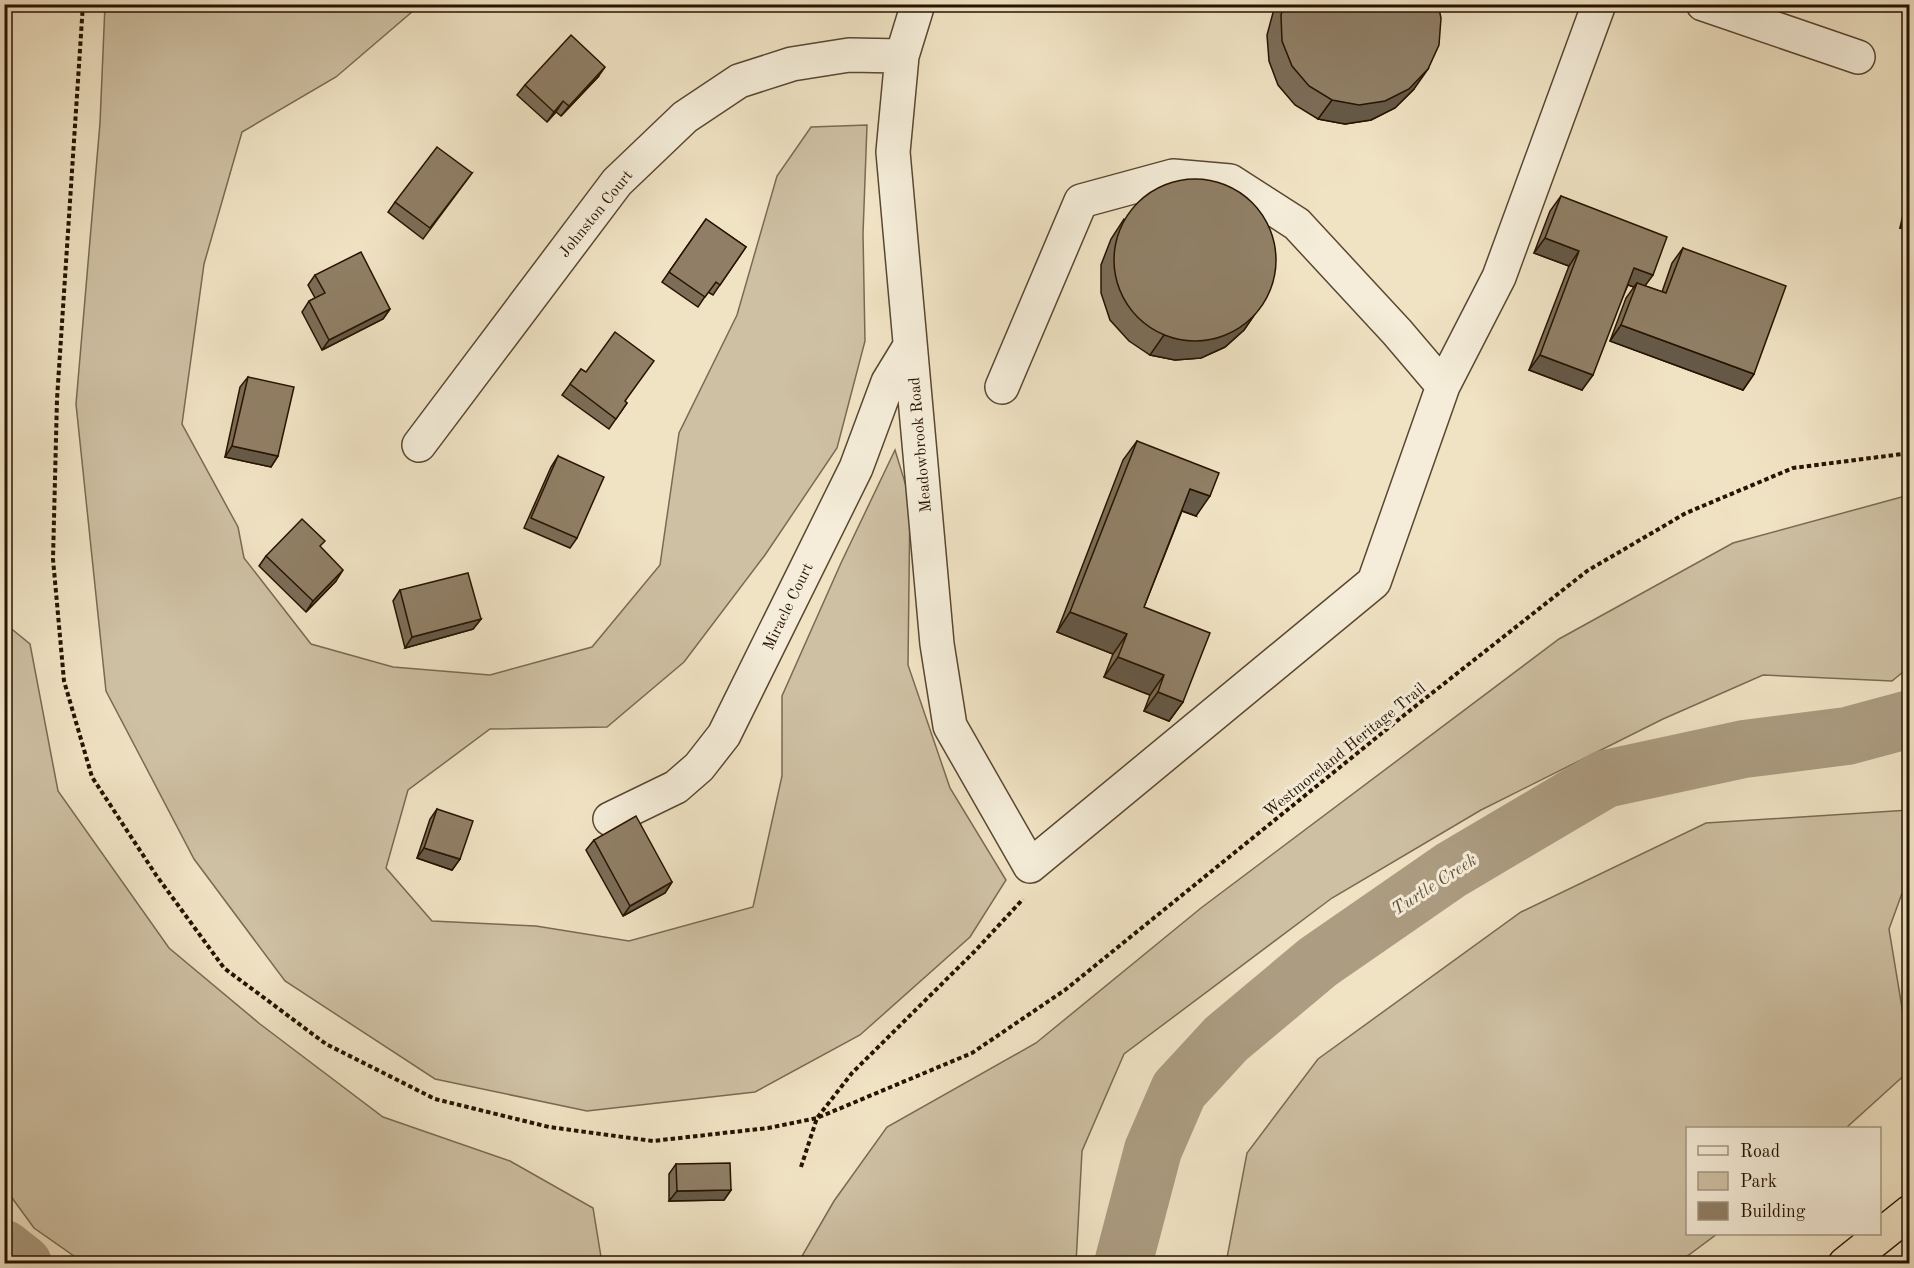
<svg xmlns="http://www.w3.org/2000/svg" width="1914" height="1268" viewBox="0 0 1914 1268" font-family="'Old Standard TT',serif">
<style>
.green{fill:#cec0a3;stroke:#7a6a52;stroke-width:1.5}
.lines{fill:none;stroke-linecap:round;stroke-linejoin:round}
.river{stroke:#ac9c81;stroke-width:58}
.minor-casing{stroke:#594731;stroke-width:36}
.highway-casing{stroke:#271300;stroke-width:36}
.path{stroke:#271300;stroke-width:4;stroke-dasharray:4.5 3;stroke-linecap:butt}
.minor{stroke:#f5edd9;stroke-width:33}
.highway{stroke:#f0e3c4;stroke-width:33}
.wall{fill:#7c6d58;stroke:#271300;stroke-width:1.5}
.shaded-wall{fill:#655947;stroke:#271300;stroke-width:1.5}
.building{fill:#907f66;stroke:#271300;stroke-width:1.5}
.labels{text-anchor:middle;stroke-width:6;stroke-linejoin:round;paint-order:stroke}
.street-label{font-size:16px;fill:#271300;stroke:#f5edd9}
.water-label{font-size:18px;font-style:italic;fill:#63513a;stroke:#f5edd9}
</style>
<rect width="100%" height="100%" fill="#f0e3c4"/>
<filter id="stains"><feTurbulence type="fractalNoise" baseFrequency=".00333" numOctaves="4"/><feColorMatrix values="0 0 0 0 .2 0 0 0 0 .09 0 0 0 0 .02 0 0 0 .5 -.17"/></filter>
<radialGradient id="worn" r=".72"><stop offset=".6" stop-color="#630" stop-opacity="0"/><stop offset="1" stop-color="#630" stop-opacity=".3"/></radialGradient>
<path class="green" d="M105,5H420L336,77L242,132L204,264L182,424L238,527L244,558L311,644L393,667L490,675L592,647L660,565L679,433L737,315L777,176L811,127L867,125L863,234L865,341L837,448L765,555L684,662L607,727L490,729L408,790L386,868L432,921L536,926L629,941L753,907L782,776V696L841,563L895,450L910,499L908,665L950,788L1006,880L970,937L860,1035L755,1092L587,1111L435,1079L285,981L194,859L106,691L76,404L100,123Z
M1909,495V667L1892,681L1763,675L1663,719L1481,810L1332,898L1124,1054L1082,1151L1076,1263H798L834,1201L887,1127L1036,1043L1201,908L1559,639L1733,543Z
M8,626L30,644L58,791L169,948L260,1024L383,1117L510,1161L593,1208L602,1263H84L34,1228L4,1187V662Z
M1909,810V874L1889,929L1909,1050V1071L1846,1128H1688V1234H1717L1678,1263H1226L1247,1153L1318,1059L1521,912L1706,823Z"/>
<g class="lines">
<path class="river" d="M4,1249L23,1264
M1123,1264L1153,1150L1179,1090L1226,1039L1318,962L1451,870L1605,779L1744,749L1847,736L1910,719"/>
<g class="minor-casing">
<path id="minor" d="M918,4L902,56L893,152L937,644L950,726L1030,866L1374,582L1443,386L1397,332L1297,224L1230,181L1173,176L1081,201L1002,387
M1703,4L1858,57
M1443,386L1499,277L1599,4
M419,445L617,182L685,117L739,81L792,64L849,55L902,56
M610,819L676,787L699,767L724,735L856,468L888,382L910,346"/>
</g>
<g class="highway-casing">
<path id="highway" d="M1845,1264L1910,1212"/>
</g>
<path class="path" d="M83,4L57,399L53,559L64,681L92,777L156,875L224,968L326,1044L435,1099L549,1127L653,1141L768,1128L817,1118L972,1053L1065,990L1408,712L1587,571L1686,513L1793,468L1910,453
M801,1167L817,1118L852,1073L975,951L1023,899"/>
<use href="#minor" class="minor"/>
<use href="#highway" class="highway"/>
</g>
<path class="wall" d="M1277,4H1438L1414,89L1395,108L1371,120L1345,124L1318,119L1295,105L1278,85L1269,61L1267,35L1274,9Z
M598,77L561,116L556,112L547,122L517,95L525,85Z
M472,173L423,239L388,212L395,202Z
M1910,183V230L1900,228Z
M1561,196L1645,286L1662,292L1672,263L1683,248L1754,374L1743,390L1610,341L1626,298L1634,287L1628,285L1582,390L1529,370L1569,266L1534,253L1550,211Z
M706,219L746,247L713,295L708,292L698,307L662,282Z
M1124,219L1257,311L1244,330L1225,347L1201,358L1175,360L1150,355L1129,341L1110,320L1101,293V265L1111,239Z
M315,275L390,309L383,319L322,350L302,312L309,301L315,298L308,285Z
M581,369L627,403L609,429L562,395Z
M248,377L278,456L271,467L225,457L240,387Z
M1137,441L1196,516L1182,511L1144,607L1183,702L1169,721L1144,711L1150,695L1104,677L1113,654L1057,632L1123,460Z
M558,456L577,538L570,548L524,528L551,467Z
M320,547L336,581L306,612L259,566L266,556Z
M400,590L481,619L473,629L405,648L393,601Z
M437,809L460,859L452,870L417,858L430,819Z
M594,840L672,882L665,893L623,916L586,850Z
M676,1164L731,1190L724,1200L669,1201V1174Z"/>
<path class="shaded-wall" d="M605,67L598,77L561,116L569,106Z
M1428,69L1414,89L1395,108L1371,120L1345,124L1318,119L1332,100Z
M563,101L556,112L547,122L554,112Z
M1910,213V230L1900,228Z
M1545,238L1579,251L1569,266L1534,253Z
M1634,268L1653,275L1642,290L1637,283L1634,287L1623,283Z
M390,309L383,319L322,350L329,340Z
M1257,311L1244,330L1225,347L1201,358L1175,360L1150,355L1164,335Z
M1621,325L1754,374L1743,390L1610,341Z
M1540,355L1593,375L1582,390L1529,370Z
M232,446L278,456L271,467L225,457Z
M1190,489L1210,496L1196,516L1177,509Z
M343,570L336,581L306,612L313,601Z
M1070,612L1127,634L1113,654L1057,632Z
M481,619L473,629L405,648L412,637Z
M1118,657L1164,675L1150,695L1104,677Z
M1158,692L1183,702L1169,721L1144,711Z
M424,848L460,859L452,870L417,858Z
M672,882L665,893L623,916L630,906Z
M731,1190L724,1200L669,1201L677,1191Z"/>
<path class="building" d="M1284,4H1438L1441,18L1439,45L1428,69L1409,89L1385,101L1359,105L1332,100L1309,86L1292,66L1282,41L1281,15Z
M571,35L605,67L569,106L563,101L554,112L525,85Z
M437,147L472,173L430,228L395,202Z
M1114 260a81 81 0 1 1 162 0a81 81 0 1 1-162 0Z
M1561,196L1667,237L1653,275L1634,268L1593,375L1540,355L1579,251L1545,238Z
M706,219L746,247L720,285L716,282L705,297L669,272Z
M1683,248L1786,286L1754,374L1621,325L1637,283L1666,293Z
M361,252L390,309L329,340L309,301L325,293L315,275Z
M615,332L654,361L625,401L627,403L616,419L570,384L581,369L586,372Z
M248,377L294,387L278,456L232,446Z
M1137,441L1219,473L1210,496L1190,489L1144,607L1210,633L1183,702L1158,692L1164,675L1118,657L1127,634L1070,612Z
M558,456L604,477L577,538L531,518Z
M302,519L325,541L320,546L343,570L313,601L266,556Z
M468,573L481,619L412,637L400,590Z
M437,809L473,821L460,859L424,848Z
M636,816L672,882L630,906L594,840Z
M730,1163L731,1190L677,1191L676,1164Z"/>
<g class="labels">
<g class="street-label">
<text transform="translate(595 213) rotate(-51)" y="6">Johnston Court</text>
<text transform="translate(919 445) rotate(-95)" y="6">Meadowbrook Road</text>
<text transform="translate(787 606) rotate(-64)" y="6">Miracle Court</text>
<text transform="translate(1344 749) rotate(-39)" y="6">Westmoreland Heritage Trail</text>
</g>
<g class="water-label">
<text transform="translate(1434 884) rotate(-33)" y="6">Turtle Creek</text>
</g>
</g>
<rect width="1914" height="1268" fill="none" stroke="#f0e3c4" stroke-width="24"/>
<rect x="6" y="6" width="1902" height="1256" fill="none" stroke="#271300" stroke-width="3"/>
<rect x="12" y="12" width="1890" height="1244" fill="none" stroke="#271300" stroke-width="1.5"/>
<rect x="1686" y="1127" width="195" height="108" fill="#f5edd9" stroke="#a39682" stroke-width="1.5"/>
<rect x="1698" y="1146" width="30" height="9" fill="#f5edd9" stroke="#a39682" stroke-width="1.5"/>
<text x="1740" y="1157" font-size="18" fill="#271300">Road</text>
<rect x="1698" y="1172" width="30" height="18" fill="#cec0a3" stroke="#a39682" stroke-width="1.5"/>
<text x="1740" y="1187" font-size="18" fill="#271300">Park</text>
<rect x="1698" y="1202" width="30" height="18" fill="#907f66" stroke="#a39682" stroke-width="1.5"/>
<text x="1740" y="1217" font-size="18" fill="#271300">Building</text>
<rect width="100%" height="100%" filter="url(#stains)"/>
<rect width="100%" height="100%" fill="url(#worn)"/>
</svg>
